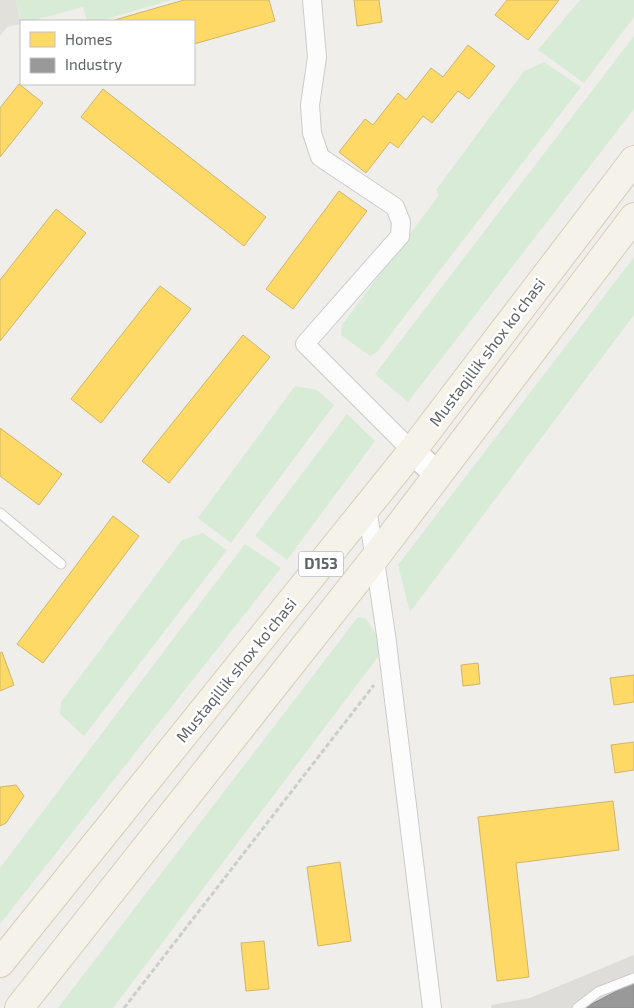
<svg xmlns="http://www.w3.org/2000/svg" width="634" height="1008" viewBox="0 0 634 1008" font-family="'Exo 2',sans-serif">
<style>
.industrial{fill:#dfddda}
.education{fill:#e2e0da}
.green{fill:#d8ebd6}
.homes{fill:#ffd966;stroke:#cfb667}
.industry{fill:#999;stroke:#88898a}
.lines{fill:none;stroke-linecap:round;stroke-linejoin:round}
.lane-casing{stroke:#cbcccc;stroke-width:11}
.street-casing{stroke:#cbcccc;stroke-width:20}
.secondary-casing{stroke:#cacacb;stroke-width:28}
.primary-casing{stroke:#d7ceb8;stroke-width:30}
.path{stroke:#cacfcc;stroke-width:3;stroke-dasharray:5 2.5;stroke-linecap:butt}
.lane{stroke:#fdfcfc;stroke-width:9}
.street{stroke:#fdfcfc;stroke-width:18}
.secondary{stroke:#fdfcfc;stroke-width:25}
.primary{stroke:#f4f2e9;stroke-width:28}
.labels{text-anchor:middle;stroke-width:5;stroke-linejoin:round;paint-order:stroke}
.shield{fill:#fff;stroke:#8f9295;stroke-width:1}
.shield-label{font-size:15px;font-weight:bold;fill:#5f6368}
.street-label{font-size:16px;fill:#5f6368;stroke:#fff}
</style>
<rect width="100%" height="100%" fill="#efeeea"/>
<path class="industrial" d="M634,955V1008H491V1005L530,998Z"/>
<path class="education" d="M0,0H16L21,24L7,27L0,36Z"/>
<path class="green" d="M16,0H171L100,21H87L83,7L31,21H21Z
M580,0H634V17L584,83L538,50Z
M634,36V109L408,402L375,374Z
M544,62L581,87L377,352L370,356L341,335L342,325L439,195L436,190L524,71Z
M634,257V315L410,612L398,565Z
M295,386L317,390L334,405L231,543L198,518Z
M347,414L375,441L287,560L255,536Z
M203,533L227,550L84,736L60,714L61,702L182,540Z
M245,544L281,568L0,924V868Z
M358,617L366,619L377,636L381,653L113,1008H58Z"/>
<path class="homes" d="M184,0H269L275,21L194,44V21H111Z
M354,0H379L382,22L357,26Z
M507,0H559L528,40L495,15Z
M468,45L495,66L469,99L458,91L432,123L423,116L398,148L390,142L366,173L339,152L365,119L373,125L398,93L406,100L431,68L443,77Z
M19,84L43,103L0,157V108Z
M103,89L266,217L244,246L81,117Z
M339,191L367,211L293,309L266,289Z
M56,209L86,233L0,341V280Z
M160,286L191,309L101,423L71,399Z
M243,335L270,357L169,483L142,461Z
M0,428L62,474L39,505L0,476Z
M113,516L139,536L43,663L17,644Z
M2,652L14,685L0,691V653Z
M478,663L480,684L463,686L461,665Z
M634,675V702L614,705L610,678Z
M634,742V770L615,773L611,745Z
M16,785L24,796L6,823L0,826V787Z
M613,801L619,850L516,863L529,977L497,981L478,817Z
M340,862L351,941L318,946L307,867Z
M264,941L269,989L246,991L241,943Z"/>
<path class="industry" d="M634,982V1008H584Z"/>
<g class="lines">
<g class="lane-casing">
<path id="lane" d="M0,513L61,564
M577,1008L598,992L634,978"/>
</g>
<g class="street-casing">
<path id="street" d="M312,0L317,57L310,105L312,133L320,157L395,207L401,222L400,236L305,344L412,451
M367,507L386,635L432,1008"/>
</g>
<g class="secondary-casing">
<path id="secondary" d="M412,451L438,475"/>
</g>
<g class="primary-casing">
<path id="primary" d="M0,963L412,451L634,160
M19,1008L374,559L634,217"/>
</g>
<path class="path" d="M124,1008L374,685"/>
<use href="#lane" class="lane"/>
<use href="#street" class="street"/>
<use href="#secondary" class="secondary"/>
<use href="#primary" class="primary"/>
</g>
<g class="labels">
<rect class="shield" x="298.5" y="551.5" width="45" height="25" rx="4"/>
<g class="shield-label">
<text x="321" y="569">D153</text>
</g>
<g class="street-label">
<text transform="translate(487 352) rotate(-53)" y="6">Mustaqillik shox ko'chasi</text>
<text transform="translate(236 670) rotate(-51)" y="6">Mustaqillik shox ko'chasi</text>
</g>
</g>
<rect x="20" y="20" width="175" height="65" fill="#ffffff" stroke="#bfc1c3"/>
<rect x="30" y="32" width="25" height="15" fill="#ffd966" stroke="#bfc1c3"/>
<text x="65" y="45" font-size="15" fill="#5f6368">Homes</text>
<rect x="30" y="58" width="25" height="15" fill="#999999" stroke="#bfc1c3"/>
<text x="65" y="70" font-size="15" fill="#5f6368">Industry</text>
</svg>
